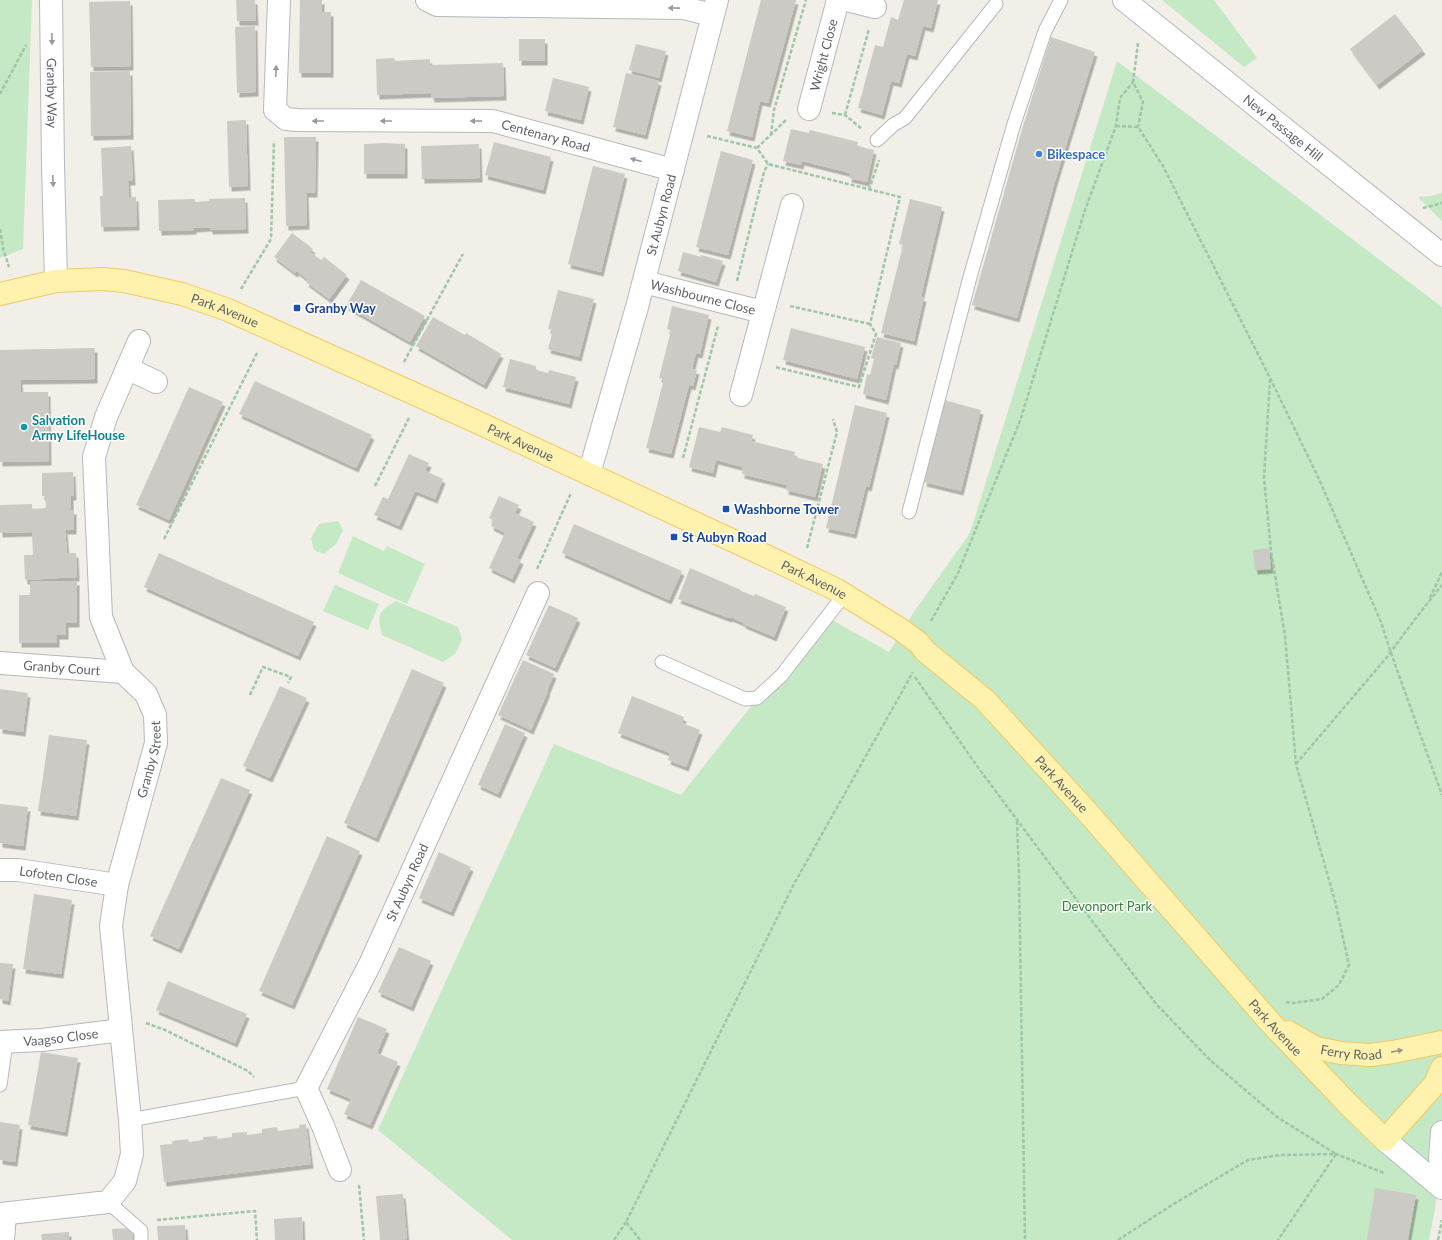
<svg xmlns="http://www.w3.org/2000/svg" width="1442" height="1240" viewBox="0 0 1442 1240" font-family="Lato,sans-serif">
<style>
.green{fill:#c5e8c5}
.building{fill:#cccac5;filter:url(#shadow)}
.lines{fill:none;stroke-linecap:round;stroke-linejoin:round}
.lane-casing{stroke:#b5b8bc;stroke-width:15}
.street-casing{stroke:#b5b8bc;stroke-width:24}
.secondary-casing{stroke:#b6babf;stroke-width:24}
.primary-casing{stroke:#f2c960;stroke-width:24}
.path{stroke:#9cc7a9;stroke-width:2.5;stroke-dasharray:4 2;stroke-linecap:butt}
.lane{stroke:#fff;stroke-width:13}
.street{stroke:#fff;stroke-width:22}
.secondary{stroke:#fff;stroke-width:22}
.primary{stroke:#fff2af;stroke-width:22}
.oneway{fill:#979a9d}
.oneway2{fill:#979581}
.shop-dot{fill:#3f7fe0;stroke:#fff;stroke-width:1.5}
.transit-dot{fill:#1a4fb4;stroke:#fff;stroke-width:1.5}
.culture-dot{fill:#0f9aa8;stroke:#fff;stroke-width:1.5}
.labels{text-anchor:middle;stroke-width:3;stroke-linejoin:round;paint-order:stroke}
.street-label{font-size:13px;fill:#5f6368;stroke:#fff}
.shop-label{font-size:13px;font-weight:bold;fill:#366cbe;stroke:#fff;text-anchor:start}
.transit-label{font-size:13px;font-weight:bold;fill:#164399;stroke:#fff;text-anchor:start}
.culture-label{font-size:13px;font-weight:bold;fill:#0d838f;stroke:#fff;text-anchor:start}
.park-label{font-size:13px;fill:#348238;stroke:#fff}
</style>
<defs>
<filter id="shadow"><feDropShadow dx="2.5" dy="4.5" stdDeviation="0" flood-color="#0004"/></filter>
</defs>
<rect width="100%" height="100%" fill="#f1efe8"/>
<path class="green" d="M0,0H32L23,249L0,258Z
M1162,0H1214L1257,58L1244,67Z
M1117,61L1442,307V1146L1435,1209L1429,1240H512L378,1130L554,744L681,795L823,615L889,652L916,609L970,533Z
M1442,193V221L1418,197L1431,196Z
M338,521L343,530L336,544L324,554L314,550L311,538L319,524Z
M353,536L384,551L387,546L425,564L407,604L338,573Z
M335,585L379,604L368,630L323,611Z
M396,601L458,627L462,640L455,654L443,662L382,635C377,614 378,612 396,601Z"/>
<path class="building" d="M236,0H255L256,21H237Z
M300,0H322V12H331V73H299Z
M761,0H796L768,103L760,101L752,137L727,131Z
M904,0H938L931,28L923,26L915,56L907,54L899,83L891,81L882,115L858,108L875,45L883,47L891,17L898,20Z
M130,1L131,66L91,67L89,2Z
M1395,14L1423,50L1377,85L1350,49Z
M255,26L256,92L237,93L235,27Z
M1051,37L1095,52L1055,181L1017,318L972,305L1023,126Z
M519,39H545V61H519Z
M636,44L666,51L659,78L629,70Z
M394,58L395,61L430,59V65L503,63L504,96L432,98L431,93L377,95L376,59Z
M130,71L131,135L91,136L90,72Z
M626,73L659,81L645,135L613,127Z
M553,78L589,87L581,120L545,111Z
M246,120L248,186L229,187L227,121Z
M791,129L809,133L810,130L858,142L857,146L874,150L867,182L849,178L850,173L802,161L801,165L783,161Z
M284,137H316L315,193H306L307,225L286,226Z
M494,142L551,157L543,190L485,175Z
M384,143L405,144V174H364V144Z
M479,144L480,178L422,179L421,146Z
M131,146L133,181H128L129,197H136L137,226L101,227L100,196H103L101,148Z
M721,151L753,160L728,255L696,247Z
M593,166L625,174L601,272L568,264Z
M245,198L246,229L210,230V227L194,228V230L159,231L158,200L195,199V202L209,201V199Z
M910,199L942,207L921,297H924L914,341L881,333L903,245L899,244Z
M292,233L313,249L310,252L321,260L324,257L347,275L329,299L306,282L308,280L297,271L295,273L274,257Z
M683,252L701,257V255L723,261L716,282L678,271Z
M361,280L425,316L410,342L346,306Z
M558,290L594,299L579,357L548,349L553,330L548,329Z
M672,306L709,315L700,354L696,353L692,369L697,370L693,386L689,385L671,454L646,448L664,379L659,378L671,330L667,329Z
M433,317L465,335L466,333L501,354L484,385L416,346Z
M791,328L865,347L857,379L783,360Z
M877,337L901,343L896,365L894,364L886,400L863,394L867,374L870,375L874,359L871,358Z
M95,348V379L20,380L21,392H48L49,461L0,462V350Z
M510,359L536,366V370L548,373L549,370L576,377L569,404L503,387Z
M255,381L372,435L356,468L239,414Z
M189,387L223,402L169,520L136,505Z
M944,400L981,410L961,491L924,482Z
M855,405L887,413L869,487L866,486L854,534L826,528Z
M699,427L720,432L722,427L753,435L751,441L795,452L794,457L823,464L815,497L786,490L787,485L742,474L743,467L716,460L713,473L689,467Z
M409,454L429,463L425,471L443,479L435,499L415,491L399,526L374,515L383,497L388,499Z
M73,472L74,496H71V510H74V530H65L67,553H76L77,577L25,580L24,555H33L32,532L0,533V505L32,504V509L46,508L45,496H42V473Z
M499,496L519,505L515,513L534,522L517,558L521,560L512,579L489,568L505,533L491,526L493,520L489,518Z
M574,524L682,571L669,600L562,553Z
M1269,548L1271,569L1255,570L1253,550Z
M159,553L314,622L298,656L144,587Z
M690,568L741,590V591L754,596L755,594L786,607L774,637L743,624L744,623L730,617L729,618L678,599Z
M30,581H77V623H66V635H57V643H19V595H30Z
M549,605L578,618L555,668L526,655Z
M523,660L554,674L547,691H548L531,730L498,715Z
M412,669L444,683L376,838L344,823Z
M280,686L307,698L270,778L243,766Z
M0,689L28,693L23,732L0,729Z
M632,696L684,717L682,723L700,730L686,767L668,760L670,753L618,733Z
M505,724L525,733L498,794L478,785Z
M49,735L87,740L76,816L38,811Z
M221,778L250,790L179,949L150,936Z
M0,804L28,807L23,846L0,843Z
M327,836L360,851L292,1005L259,991Z
M439,852L471,867L451,912L419,898Z
M34,894L72,900L61,974L23,969Z
M399,947L431,961L411,1007L378,992Z
M0,963L13,964L8,1001L0,999Z
M168,981L247,1014L235,1043L156,1010Z
M358,1017L387,1029L377,1053L398,1062L370,1125L344,1114L351,1099L327,1089Z
M41,1052L78,1058L65,1132L28,1125Z
M0,1122L20,1125L15,1162L0,1160Z
M306,1124L311,1164L164,1182L160,1145L172,1144V1141L188,1139L189,1142L203,1140V1137L217,1136V1139L232,1137V1133L247,1132V1135L255,1134L262,1133V1129L277,1127L278,1131L299,1128V1125Z
M1375,1188L1416,1195L1408,1240H1367Z
M403,1194L407,1239L380,1240L376,1196Z
M302,1217L303,1240H275L274,1219Z
M185,1225L186,1240H158L157,1226Z
M133,1228V1240H113L112,1229Z
M69,1232V1240H42L41,1234Z"/>
<g class="lines">
<g class="lane-casing">
<path id="lane" d="M877,140L893,125L905,118L996,4
M909,512L970,277L1014,124L1045,31L1061,0
M662,662L745,699L757,698L781,676L844,595
M0,1085L6,1043
M130,1120L306,1088
M108,1202L141,1231V1240"/>
</g>
<g class="street-casing">
<g id="street">
<path id="s1" d="M51,0L53,164L56,281"/>
<path id="s2" d="M279,0L275,110L286,119L297,120L493,121L673,170"/>
<path d="M427,0L437,5L684,8L712,15"/>
<path d="M847,0L875,7"/>
<path id="s3" d="M1124,0L1442,255"/>
<path id="s4" d="M809,109L838,0"/>
<path id="s5" d="M644,282L763,312"/>
<path d="M127,368L156,382"/>
<path d="M741,395L792,205"/>
<path id="s6" d="M589,474L637,307L717,0"/>
<path id="s7" d="M0,663L123,672"/>
<path id="s8" d="M0,870H18L117,885"/>
<path id="s9" d="M0,1042L42,1040L121,1030"/>
<path id="s10" d="M340,1170L323,1126L306,1088L370,964L538,593"/>
<path id="s11" d="M0,1214L108,1202L125,1181L132,1154L130,1120L111,926L117,885L156,743L155,715L146,694L123,672L101,617L94,457L106,417L139,341"/>
<path d="M3,1240L5,1214"/>
</g>
</g>
<g class="secondary-casing">
<path id="secondary" d="M1442,1132L1440,1159L1442,1169
M1385,1140L1442,1188"/>
</g>
<g class="primary-casing">
<g id="primary">
<path id="s12" d="M0,294L56,281L103,279L124,281L182,294L228,310L477,422L764,555L837,590L900,629L919,643L925,651L985,700L1090,815L1268,1020L1348,1104L1385,1140L1435,1084L1442,1068"/>
<path id="s13" d="M1288,1032L1316,1048L1341,1053L1370,1055L1393,1052L1442,1042"/>
</g>
</g>
<path class="path" d="M1138,43L1133,82L1143,102L1138,127
M0,94L26,45
M832,113L845,115L862,129
M845,115L869,29
M1116,126L1138,127L1163,166L1270,378L1319,479L1381,622L1391,653L1442,795
M771,135L774,110L806,0
M707,136L757,148L768,164L900,197L870,324L876,334L859,387L775,367
M757,148L787,119
M869,190L879,160
M1423,208L1442,203
M0,229L3,248L9,267
M737,281L764,172L768,164
M241,289L271,239L274,141
M790,306L870,324
M404,362L463,254
M1270,379L1264,478L1271,551L1285,636L1296,764L1335,901L1349,965L1339,985L1322,999L1293,1003L1285,1002
M683,458L718,326
M375,486L409,418
M164,539L258,351
M807,548L837,432L833,419
M537,569L571,493
M1430,598L1442,572
M931,621L958,573L1020,421L1085,210L1116,126L1120,98L1133,82
M915,677L977,766L1096,926L1157,1005L1210,1060L1277,1117L1336,1154L1278,1240
M250,695L263,667L291,677L288,683
M1296,764L1387,657L1415,619L1442,585
M1017,821L1019,875L1025,1240
M146,1023L165,1030L248,1071L254,1077
M359,1185L364,1240
M157,1220L255,1211L257,1240
M614,1240L626,1222
M640,1240L626,1222L794,884L913,672
M1118,1240L1172,1205L1248,1160L1280,1155L1336,1154L1384,1173
M1438,1240L1442,1220"/>
<use href="#lane" class="lane"/>
<use href="#street" class="street"/>
<use href="#secondary" class="secondary"/>
<use href="#primary" class="primary"/>
</g>
<defs><path id="oneway-solid" d="M-6-.8H1V-3.2L6.5 0L1 3.2V.8H-6Z"/></defs>
<g class="oneway">
<use href="#oneway-solid" transform="translate(674 8) rotate(-179)"/>
<use href="#oneway-solid" transform="translate(52 39) rotate(89)"/>
<use href="#oneway-solid" transform="translate(276 71) rotate(-88)"/>
<use href="#oneway-solid" transform="translate(318 121) rotate(-180)"/>
<use href="#oneway-solid" transform="translate(386 121) rotate(180)"/>
<use href="#oneway-solid" transform="translate(476 121) rotate(-180)"/>
<use href="#oneway-solid" transform="translate(636 160) rotate(-165)"/>
<use href="#oneway-solid" transform="translate(53 181) rotate(88)"/>
</g>
<use class="oneway2" href="#oneway-solid" transform="translate(1397 1051) rotate(-11)"/>
<circle class="shop-dot" cx="1039" cy="154" r="4"/>
<g class="transit-dot">
<rect x="293" y="304" width="8" height="8" rx="2"/>
<rect x="722" y="505" width="8" height="8" rx="2"/>
<rect x="670" y="533" width="8" height="8" rx="2"/>
</g>
<circle class="culture-dot" cx="24" cy="427" r="4"/>
<g class="labels">
<g class="street-label">
<text dy="5" stroke="none"><textPath href="#s4" startOffset="56">Wright Close</textPath></text>
<text dy="5" stroke="none"><textPath href="#s1" startOffset="93">Granby Way</textPath></text>
<text dy="5" stroke="none"><textPath href="#s3" startOffset="204">New Passage Hill</textPath></text>
<text dy="5" stroke="none"><textPath href="#s2" startOffset="386">Centenary Road</textPath></text>
<text dy="5" stroke="none"><textPath href="#s6" startOffset="269">St Aubyn Road</textPath></text>
<text dy="5" stroke="none"><textPath href="#s5" startOffset="61">Washbourne Close</textPath></text>
<text dy="5" stroke="none"><textPath href="#s12" startOffset="231">Park Avenue</textPath></text>
<text dy="5" stroke="none"><textPath href="#s12" startOffset="555">Park Avenue</textPath></text>
<text dy="5" stroke="none"><textPath href="#s12" startOffset="879">Park Avenue</textPath></text>
<text dy="5" stroke="none"><textPath href="#s7" startOffset="62">Granby Court</textPath></text>
<text dy="5" stroke="none"><textPath href="#s11" startOffset="564">Granby Street</textPath></text>
<text dy="5" stroke="none"><textPath href="#s12" startOffset="1203">Park Avenue</textPath></text>
<text dy="5" stroke="none"><textPath href="#s8" startOffset="59">Lofoten Close</textPath></text>
<text dy="5" stroke="none"><textPath href="#s10" startOffset="318">St Aubyn Road</textPath></text>
<text dy="5" stroke="none"><textPath href="#s12" startOffset="1527">Park Avenue</textPath></text>
<text dy="5" stroke="none"><textPath href="#s9" startOffset="61">Vaagso Close</textPath></text>
<text dy="5" stroke="none"><textPath href="#s13" startOffset="68">Ferry Road</textPath></text>
</g>
<g class="shop-label">
<text x="1047" y="159">Bikespace</text>
</g>
<g class="transit-label">
<text x="305" y="313">Granby Way</text>
<text x="734" y="514">Washborne Tower</text>
<text x="682" y="542">St Aubyn Road</text>
</g>
<g class="culture-label">
<text x="32" y="425">Salvation<tspan x="32" dy="15">Army LifeHouse</tspan></text>
</g>
<g class="park-label">
<text x="1107" y="911">Devonport Park</text>
</g>
</g>
</svg>
